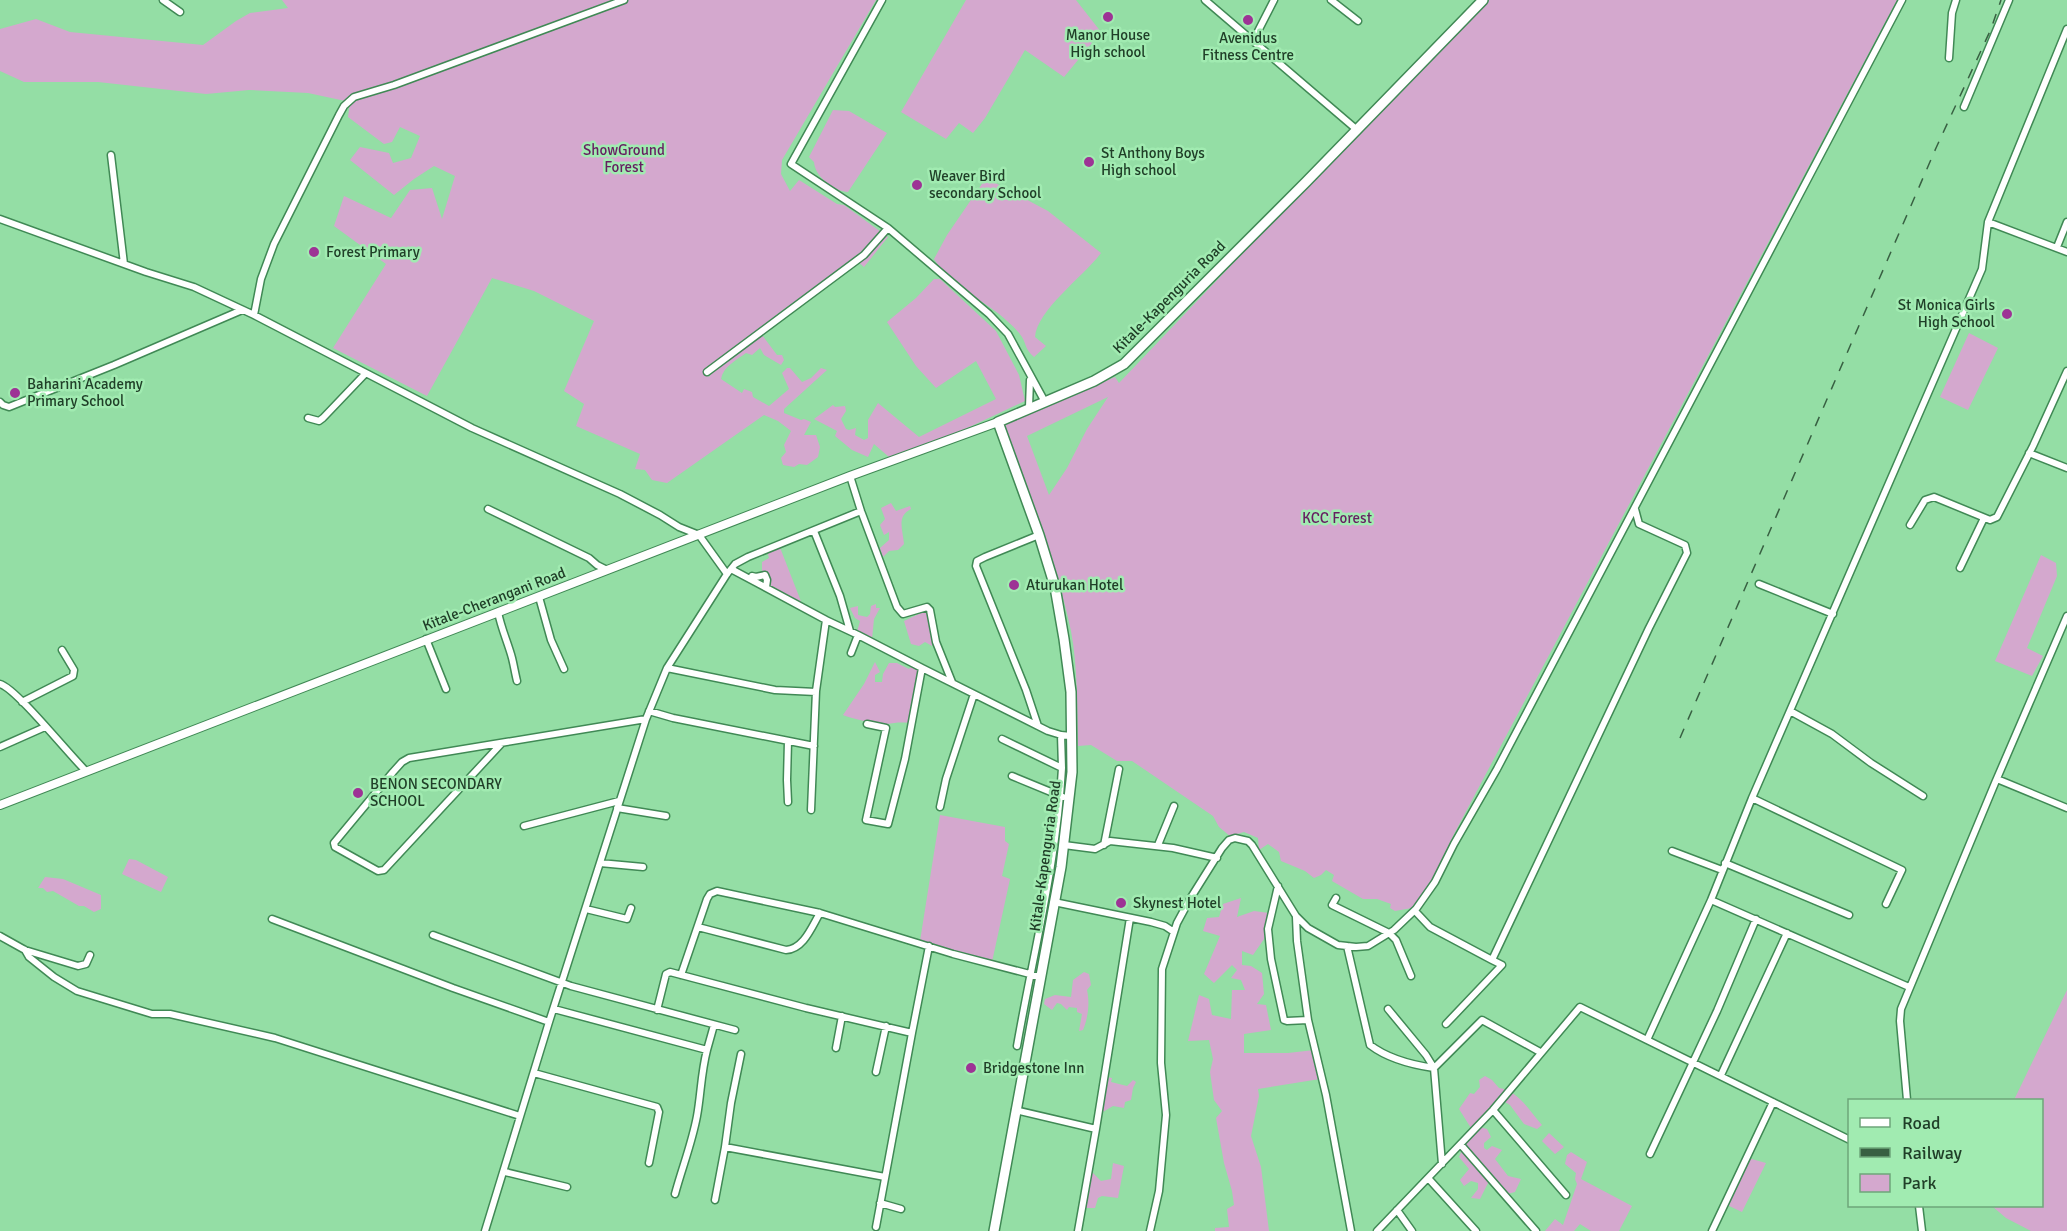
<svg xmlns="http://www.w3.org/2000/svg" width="2067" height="1231" viewBox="0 0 2067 1231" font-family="Signika,sans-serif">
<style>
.green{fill:#d4a8ce;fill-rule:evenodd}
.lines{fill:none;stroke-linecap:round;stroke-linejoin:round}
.minor-casing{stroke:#408955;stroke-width:9}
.major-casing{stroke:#408955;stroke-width:10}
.highway-casing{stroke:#408955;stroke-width:12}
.minor{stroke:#fff;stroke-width:6}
.major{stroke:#fff;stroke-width:8}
.highway{stroke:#fff;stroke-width:9}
.rail{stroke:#386042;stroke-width:1.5;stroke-dasharray:10 10;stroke-linecap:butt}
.poi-dot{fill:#9d3395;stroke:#a1ebb1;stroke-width:2}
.labels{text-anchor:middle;stroke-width:5;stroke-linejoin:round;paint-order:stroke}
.poi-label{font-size:15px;fill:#203f28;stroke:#a1ebb1;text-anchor:start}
.park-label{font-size:15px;fill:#661e61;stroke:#a1ebb1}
.street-label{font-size:15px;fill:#203f28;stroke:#a1ebb1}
</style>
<rect width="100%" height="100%" fill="#94dea5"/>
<path class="green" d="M282,0H876L782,160L781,174L790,191L799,180L837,204L844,205L888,237L864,267L855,259L783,310L704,373L709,377L714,370L722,366L762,335L777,355H782L784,360L781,365L764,355L760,348L752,355L746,353C736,360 723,367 721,379L742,393L744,389L752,392L753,397L769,406L789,389L782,373L787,368H790L802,382L811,378L821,368L827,370L784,409V413L801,420L804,419L811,422L804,435H816L820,447L818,457L807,465L799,464L794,467L783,465L781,458L786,452L784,445L791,431L778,421L764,415L667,483L652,480L645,470L635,469L640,454L576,426L584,404L564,391L594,321L534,291L492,278L427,396L333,348L386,264L334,226L344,196L391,218L410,190L432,188L442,219L455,176L434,166L414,179L394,195L350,160L360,147L389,153L393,163L411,158L420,136L400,127L392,142L384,144L348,117L350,102L308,93L249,90L206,94L98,82H24L0,71V29L36,19L70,32L203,45L236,21L250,13L288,8Z
M966,0H1076L1101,32L1064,77L1025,50L985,118L973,133L959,123L946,139L901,112Z
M1484,0H1897L1454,834L1431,882L1412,908L1395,911L1390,908L1391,904L1377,899H1363L1332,881L1334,875L1326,870L1321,875L1314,878L1305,871L1281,861L1279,852L1268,844L1259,850L1258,838L1244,832L1230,836L1219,827L1213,816L1132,761H1117L1091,745L1078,746C1077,709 1078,668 1071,631C1056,560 1030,493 1004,425L1115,377L1119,383ZM1108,397L1087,429L1067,468L1049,495L1027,436Z
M833,110L849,111L887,133L848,192C834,191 815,177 814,162L809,157Z
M986,178L1048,211L1101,253C1084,276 1037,310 1035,337L1046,346L1034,357C1025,349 1027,346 1022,337C1017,329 1006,320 999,314C976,296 950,285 934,259L947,235Z
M934,279H940L996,331L1019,375L1025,401L946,438L889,457L874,444L868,457L852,450L835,436L837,431L814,419L833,405L835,407L845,406L846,411L841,419L846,429L849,430L856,428L855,435L864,440L868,438V420L878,403L919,437L996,399L976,361L936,388L916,366L887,322L916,298Z
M1969,333L1998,348L1968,410L1940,397Z
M891,503L896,511L910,506L911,509C896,516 903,530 904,544L898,550L889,551L883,557L880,548L889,540V532L884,535L880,525L885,519L881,508Z
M779,545L802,604L769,587L767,573L762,572V562L769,558L767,551Z
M2041,555L2056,563L2057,576L2027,648L2043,656L2032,676L1995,661Z
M876,604V608H880L874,619L872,639L857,632L860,621L855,618L850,608L858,606V615L867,617L870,614L871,606Z
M925,611L929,613L932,632V646L925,642L919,646L911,644L904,621Z
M875,662L880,672L875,675V682H882L883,674L889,663H897L909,669L911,667L920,671L910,723C898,722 896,723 886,724C876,724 852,719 843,715L864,684Z
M940,815L1005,827V841L1009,844L1002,876L1010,879L992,962L920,941Z
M129,859L136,860L168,877L161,892L122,874Z
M45,877L63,879L101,895V909L94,912L84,906H79L53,891L47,892L43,888H38Z
M1241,898L1237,917L1254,911L1269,913L1264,939L1253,955L1242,951V965L1251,966L1262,973L1264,994L1257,1004L1266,1005L1271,1030L1244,1034V1053H1288L1314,1050L1320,1079L1258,1089L1259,1096L1251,1136L1261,1167L1269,1231H1215V1228L1229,1227L1227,1209L1234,1205L1232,1191L1224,1163L1216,1118L1222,1111L1214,1100L1210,1072L1213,1059L1209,1040L1188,1041L1199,995L1209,999L1212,1015L1231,1019L1232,990H1245L1241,980L1231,978L1237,970L1232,965L1214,983L1204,974L1220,936L1203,931L1207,918L1219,917L1223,904Z
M1084,972L1089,974L1091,985L1087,990C1090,1003 1088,1018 1083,1030L1079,1031L1082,1014L1077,1012V1008L1069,1007L1067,1010L1061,1004L1057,1003L1052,1010L1044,1004L1045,999L1055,995L1071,997L1073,980Z
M2067,990V1231H2031L2006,1218L1992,1206H2042V1100H2014Z
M1485,1076L1492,1080L1499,1088C1518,1090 1530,1112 1542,1125L1537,1129L1524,1124L1510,1105L1500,1099L1480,1127L1487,1129L1491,1137L1484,1143V1148L1487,1150L1492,1146L1502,1150L1495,1159L1508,1176L1521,1179L1515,1192L1507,1194L1488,1183L1480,1199L1471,1198L1478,1189V1183L1471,1181L1464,1186L1460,1180L1469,1169L1459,1157L1466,1142L1461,1138L1471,1128L1459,1109L1470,1093L1474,1094L1480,1087L1479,1080Z
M1107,1077L1112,1078L1111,1082L1127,1086L1133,1080L1136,1082L1133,1088L1131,1100L1125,1102L1124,1108L1113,1106L1101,1113Z
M1549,1133L1564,1147L1555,1154L1542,1141Z
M1571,1152L1587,1162L1581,1179L1632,1206L1619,1231H1591L1580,1224L1574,1231H1545L1555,1219L1563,1225L1577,1184L1575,1179L1576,1173L1565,1164L1567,1155Z
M1748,1158L1766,1163L1742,1212L1725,1204Z
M1113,1163L1124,1166L1118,1198L1102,1196L1098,1198L1095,1208H1085L1091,1171L1101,1181L1111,1179Z"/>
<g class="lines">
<g class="minor-casing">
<path id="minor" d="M163,0L180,12
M882,0L791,164L888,228L989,314L1008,334L1045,402
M1205,0L1356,129
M1331,0L1358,21
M1253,41L1274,0
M1949,58L1952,13L1956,0
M1964,107L2009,0
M111,155L124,264
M0,219L146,272L194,287L254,315L472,428L620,494L660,515L679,527L699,535L727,574
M1988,222L2067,252
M2057,247L2067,222
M254,315L261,279L274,244L339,115L344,106L354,97L394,85L624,0
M707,372L864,255L888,228
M0,402L3,405L9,407L114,365L242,310
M1029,407L1030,380
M308,418L319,421L323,418L365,374
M2029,453L2067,468
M850,476L861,511L897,607L903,614L927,607L930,610L936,642L952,682
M488,509L589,558L597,565L607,570
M1910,525L1925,500L1934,497L1990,520L1997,517L2033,446L2067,371
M814,531L840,596L850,631
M1960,568L1984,518
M731,569L826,620
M752,576L756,577L765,575L767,580L766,587
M1759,584L1833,614
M539,597L551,640L564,669
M498,612C501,628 508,643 512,658C514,666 515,673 517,681
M858,635L922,668
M426,639L446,689
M667,668L775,690L816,692
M0,684C16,688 70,756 86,771
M22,702L73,676L74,670L62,650
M649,711L673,718L814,746
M1790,711L1832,734L1871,763L1923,796
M867,724L886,728L866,820L888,824L905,759L922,668L1048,731L1061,735L1071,736
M1038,726L1026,690L976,566L977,561L985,557L1039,535
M1002,739L1062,768L1061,735
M788,741L787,780L788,802
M501,744L384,870L378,871L335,847L334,843L393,772L402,762L409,758L646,719
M0,747L45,727
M1012,776L1063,797
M1997,779L2067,808
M1752,798L1902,870L1886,904
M940,807L946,779L974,694
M617,808L666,816
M811,810L816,691L826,620L858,635L851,653
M524,826L619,801
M1064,845L1095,849L1110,841L1173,848L1217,858
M1104,845L1119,769
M1158,845L1174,806
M1672,851L1722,870
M600,863L643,867
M1725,863L1849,915
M1278,886L1268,929L1271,959L1284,1020L1287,1021L1308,1020
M1336,898L1332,905L1389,933L1396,940L1411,976
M1711,900L1909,987
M1054,902L1151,922L1165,926L1174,932
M586,909L627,919L631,908
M1415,911L1430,927L1492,960
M1296,917L1297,941L1308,1020L1326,1095L1351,1231
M272,919L453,988L549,1022
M698,927L786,950C804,949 812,926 820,913
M433,935L571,986L735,1030
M0,936L25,950L78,966L86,964L90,955
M1347,946L1370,1045C1387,1058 1413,1065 1434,1068
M25,950L29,957L54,977L77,991L152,1014H170L275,1038L520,1116
M681,975L707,899L710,894L717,891L820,913L953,954L1041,977
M554,1009L707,1050L714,1025
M1388,1009L1426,1055L1434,1068L1442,1164
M657,1010L666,974L670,972L806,1008L912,1033L876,1227
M1446,1024L1502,965L1492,960L1649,628L1687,553L1685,545L1639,524L1635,509
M912,1033L929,946
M1647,1040L1711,900L1752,798L1982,269L1988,222L2067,29
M1017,1046C1033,954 1057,862 1062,768
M836,1048L842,1016
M741,1054L731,1103L725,1147L885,1177
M1434,1068L1482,1020L1540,1052
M876,1072L886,1026
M534,1073L657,1107L659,1112L649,1163
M1721,1075L1787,933
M1907,1100L1900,1021L1901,1009L1995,783L2067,616
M1015,1110L1096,1129L1078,1231
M1493,1110L1566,1195
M1096,1129L1130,918
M1461,1145L1536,1231
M1650,1154L1717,1011L1756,919
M505,1172L567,1187
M1428,1178L1476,1231
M675,1194C682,1168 692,1143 697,1116C701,1094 701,1073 707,1050
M715,1200L725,1147
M880,1203L901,1209
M1919,1206L1922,1231
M1397,1210L1412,1231
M485,1231L549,1022L646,719L667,668L727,574L735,564L748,557L861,511
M1150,1231L1159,1191L1166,1115L1161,1063L1162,969L1177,923L1190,899L1222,848L1229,840L1235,838L1248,841L1252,845L1296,916L1308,928L1338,945L1356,947L1368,946L1394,930L1416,909L1435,882L1454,844L1497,769L1902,0
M1377,1231L1493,1110L1580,1007L1850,1140
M1712,1231L1773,1102"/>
</g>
<g class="major-casing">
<path id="major" d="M0,805L850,476L998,422"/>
</g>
<g class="highway-casing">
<path id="highway" d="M994,1231L1061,867L1072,772L1071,692L1064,639L1055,587L1039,535L998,422L1094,381L1124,364L1306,182L1483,0"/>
</g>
<use href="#minor" class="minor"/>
<use href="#major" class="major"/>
<use href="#highway" class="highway"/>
<path class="rail" d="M1680,738L1936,148L1991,29L2001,0"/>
</g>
<g class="poi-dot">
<circle cx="1108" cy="17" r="6"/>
<circle cx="1248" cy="20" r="6"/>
<circle cx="1089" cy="162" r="6"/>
<circle cx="917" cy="185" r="6"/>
<circle cx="314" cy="252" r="6"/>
<circle cx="2007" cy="314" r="6"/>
<circle cx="15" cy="393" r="6"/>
<circle cx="1014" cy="585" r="6"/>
<circle cx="358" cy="793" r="6"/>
<circle cx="1121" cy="903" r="6"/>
<circle cx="971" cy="1068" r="6"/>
</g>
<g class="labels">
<g class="poi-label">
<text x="1108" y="40" text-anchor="middle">Manor House<tspan x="1108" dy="17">High school</tspan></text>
<text x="1248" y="43" text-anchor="middle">Avenidus<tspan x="1248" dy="17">Fitness Centre</tspan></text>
<text x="1101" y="158">St Anthony Boys<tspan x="1101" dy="17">High school</tspan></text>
<text x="929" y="181">Weaver Bird<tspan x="929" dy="17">secondary School</tspan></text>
<text x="326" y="257">Forest Primary</text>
<text x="1995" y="310" text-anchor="end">St Monica Girls<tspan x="1995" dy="17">High School</tspan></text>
<text x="27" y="389">Baharini Academy<tspan x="27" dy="17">Primary School</tspan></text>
<text x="1026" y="590">Aturukan Hotel</text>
<text x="370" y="789">BENON SECONDARY<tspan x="370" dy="17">SCHOOL</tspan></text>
<text x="1133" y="908">Skynest Hotel</text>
<text x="983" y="1073">Bridgestone Inn</text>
</g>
<g class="park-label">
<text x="624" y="155">ShowGround<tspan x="624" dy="17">Forest</tspan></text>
<text x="1337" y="523">KCC Forest</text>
</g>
<g class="street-label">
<text transform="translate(1169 297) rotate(-45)" y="5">Kitale-Kapenguria Road</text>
<text transform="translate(494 599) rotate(-21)" y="5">Kitale-Cherangani Road</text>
<text transform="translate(1045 856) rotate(-82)" y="5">Kitale-Kapenguria Road</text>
</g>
</g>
<rect x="1848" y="1099" width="195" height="108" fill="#a1ebb1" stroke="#6da67a" stroke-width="1.5"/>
<rect x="1860" y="1118" width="30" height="9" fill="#ffffff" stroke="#6da67a" stroke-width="1.5"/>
<text x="1902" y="1129" font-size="18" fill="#203f28">Road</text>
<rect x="1860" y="1148" width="30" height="9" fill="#386042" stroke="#6da67a" stroke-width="1.5"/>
<text x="1902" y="1159" font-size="18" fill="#203f28">Railway</text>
<rect x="1860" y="1174" width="30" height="18" fill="#d4a8ce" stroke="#6da67a" stroke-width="1.5"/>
<text x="1902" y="1189" font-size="18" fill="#203f28">Park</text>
</svg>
